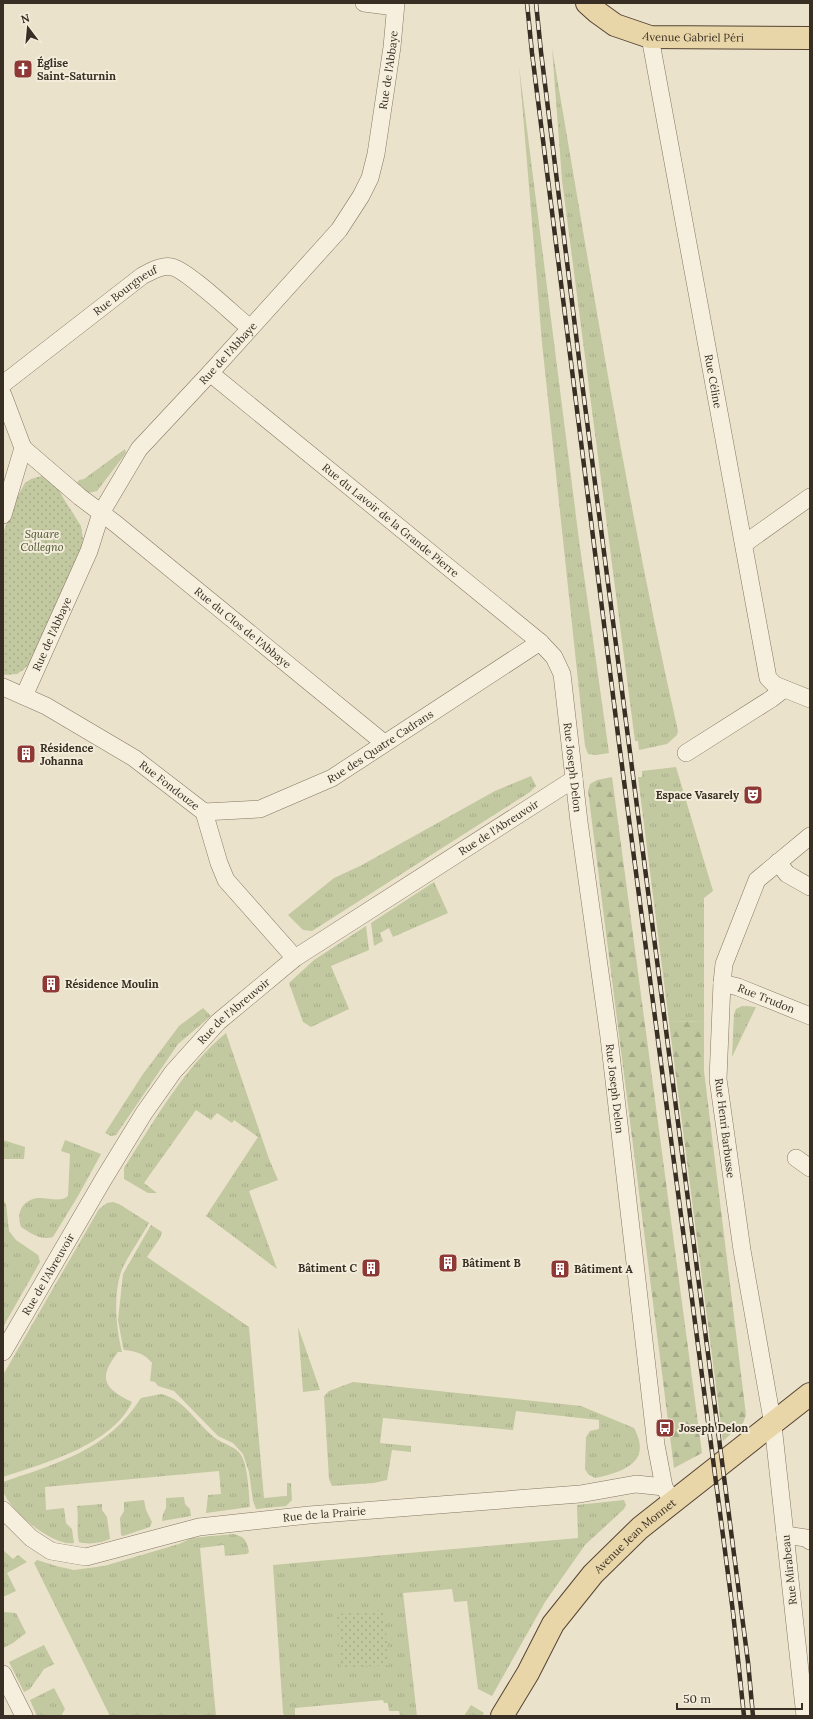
<svg xmlns="http://www.w3.org/2000/svg" width="813" height="1719" viewBox="0 0 813 1719" font-family="Lora,serif">
<style>
.grass{fill:url(#grass-tufts)}
.forest{fill:url(#forest-firs)}
.park{fill:url(#park-dots)}
.lines{fill:none;stroke-linecap:round;stroke-linejoin:round}
.minor-casing{stroke:#867661;stroke-width:18}
.major-casing{stroke:#554434;stroke-width:24}
.minor{stroke:#f6efde;stroke-width:17}
.major{stroke:#e9d6a8;stroke-width:22}
.rail-casing{stroke:#382e23;stroke-width:4.5}
.rail{stroke:#f3ecda;stroke-width:3;stroke-dasharray:9;stroke-linecap:butt}
.labels{text-anchor:middle;stroke-width:4;stroke-linejoin:round;paint-order:stroke}
.street-label{font-size:11px;fill:#382e23;stroke:#f3ecda}
.poi-label{font-size:11px;font-weight:bold;fill:#382e23;stroke:#f3ecda;text-anchor:start}
.park-label{font-size:11px;font-style:italic;fill:#48522b;stroke:#f3ecda}
</style>
<defs>
<pattern id="grass-tufts" width="24" height="20" patternUnits="userSpaceOnUse"><rect width="24" height="20" fill="#c2c8a0"/><path d="M3 7l-1-3M5 7V3M7 7l1-3M15 17l-1-3M17 17v-4M19 17l1-3" fill="none" stroke="#a7ac8a"/></pattern>
<pattern id="forest-firs" width="22" height="20" patternUnits="userSpaceOnUse"><rect width="22" height="20" fill="#c2c8a0"/><path d="M5 1l3.5 6h-7zM16 11l3.5 6h-7z" fill="#a7ac8a"/></pattern>
<pattern id="park-dots" width="8" height="8" patternUnits="userSpaceOnUse"><rect width="8" height="8" fill="#c2c8a0"/><path d="M2 2h.1M6 6h.1" fill="none" stroke="#a7ac8a" stroke-width="1.8" stroke-linecap="round"/></pattern>
</defs>
<rect width="100%" height="100%" fill="#ebe2cb"/>
<path class="grass" d="M552,48C591,276 627,505 678,731L677,735L667,744L639,750L638,741H635L562,180Z
M519,66L579,540L609,753L596,755L588,754L585,746L542,343Z
M125,449L126,453L97,491L88,493L76,484L79,480L84,479Z
M676,767L713,891L704,898V1021L669,1022L638,777H642V771Z
M531,776L536,786L530,792L312,931L303,930L288,915L334,878L362,865L495,791Z
M434,882L448,913L393,937L389,928L380,933L383,941L374,946L371,923Z
M366,926L369,950L331,966L349,1009L311,1027L303,1022L289,983L314,960Z
M742,1006L756,1007L732,1057L734,1014L736,1009Z
M203,1008L211,1016L178,1044L116,1135L111,1136L105,1133L143,1074L179,1026Z
M226,1033L269,1159L278,1180L249,1191L277,1269L206,1216L258,1137L234,1120L232,1123L217,1113L211,1120L196,1110L144,1183L157,1193H148L124,1179V1168L129,1160C158,1115 185,1067 226,1033Z
M3,1140L25,1147L24,1159H3Z
M65,1140L101,1154L78,1196L53,1237C40,1241 31,1233 21,1227C16,1212 22,1201 37,1198C47,1197 60,1203 68,1196L70,1154L61,1151Z
M3,1201L6,1204L9,1231L16,1240L38,1255L40,1262L3,1327Z
M113,1202L119,1204L149,1223C142,1236 126,1259 121,1272C113,1296 116,1328 122,1352H118C98,1378 103,1388 132,1402C112,1445 45,1463 3,1477V1375L99,1209L107,1203Z
M151,1225L162,1232L160,1238L147,1257L249,1327L264,1498L287,1496V1483H291L292,1500L286,1506L256,1509L253,1501L249,1472L243,1454L233,1443L218,1436L174,1391L158,1386L155,1382L150,1381L152,1363C145,1354 136,1351 124,1350L123,1347L118,1320L123,1274Z
M298,1327L320,1390L303,1392Z
M353,1382L581,1406L634,1428C653,1463 622,1472 595,1478L588,1474L585,1469L586,1437L590,1431L599,1429V1420L516,1411L513,1430L383,1418L380,1443L411,1446V1452L392,1450L387,1480L374,1483L332,1486L329,1479L324,1396L329,1391Z
M161,1394C187,1400 197,1426 218,1440C226,1445 236,1447 241,1455C248,1466 249,1495 250,1507L206,1513L208,1495L221,1494L219,1471L45,1487L46,1510L64,1508L66,1523L72,1529L74,1543C53,1547 9,1510 3,1491C2,1488 3,1484 3,1482C58,1463 108,1450 141,1398Z
M184,1497L185,1504L190,1509L191,1516L162,1521L163,1514L166,1508V1498Z
M144,1500L146,1510L152,1522L150,1527L123,1536L121,1535L120,1518L124,1511V1502Z
M624,1500L626,1505L624,1509L585,1545L545,1602L492,1696L478,1689L467,1601L454,1602L452,1589L403,1593L417,1716H400L399,1711H389L388,1703H384L383,1700L295,1708V1716H285L283,1713L273,1565L578,1538L577,1505Z
M102,1504V1510L107,1517L110,1539C101,1543 89,1545 79,1542C76,1530 79,1519 77,1506Z
M234,1534C245,1537 247,1541 249,1552L247,1554L225,1556L224,1545L200,1548L216,1716H110L34,1563L37,1560L56,1566L74,1570L104,1566L179,1544L192,1538Z
M3,1550L13,1559L18,1555L27,1562L7,1573L16,1591L3,1597Z
M3,1612L16,1613L26,1633L13,1643L3,1648Z
M44,1645L54,1664L44,1669L30,1689L24,1692L9,1662Z
M54,1688L65,1709L61,1716H37L30,1700Z
M471,1705L484,1713L482,1716H464Z"/>
<path class="forest" d="M612,777L702,1453L674,1468L588,791L590,784L597,780Z
M704,1021V1071L746,1415L743,1423L723,1441L669,1022Z"/>
<path class="park" d="M45,475L59,489L62,496L81,526L83,539L81,551L39,647L29,664L23,670L17,674L3,675V533L17,497L25,483L31,479Z
M384,1610L389,1665L341,1668L337,1614Z"/>
<g class="lines">
<g class="minor-casing">
<g id="minor">
<path d="M364,3L395,7"/>
<path id="s1" d="M650,37L768,678L775,685L810,699"/>
<path id="s2" d="M210,373L540,642L554,657L562,674L579,822L609,1037L656,1445L664,1487L672,1501"/>
<path id="s3" d="M3,384L142,276C152,271 161,265 172,267C187,270 235,316 250,328"/>
<path d="M3,395L23,448L3,515"/>
<path id="s4" d="M23,448L80,497L116,524L384,743"/>
<path d="M744,544L810,497"/>
<path id="s5" d="M3,687L46,706L134,758L204,812L219,863L226,880L295,958"/>
<path id="s6" d="M24,696L89,551L101,513L139,449L210,373L339,230L361,196L370,178L376,154L392,47L396,3"/>
<path d="M686,753L771,699L784,689"/>
<path id="s7" d="M204,812L260,809L332,778L540,642"/>
<path d="M778,862L787,874L810,887"/>
<path id="s8" d="M722,983L738,987L810,1016"/>
<path d="M796,1158L810,1168"/>
<path id="s9" d="M3,1352L103,1180L144,1113L173,1072L218,1022L295,958L574,779"/>
<path id="s10" d="M3,1510L31,1538L51,1551L86,1557L199,1527L309,1515L580,1494L636,1484L664,1487"/>
<path d="M785,1535L806,1538L810,1541"/>
<path d="M3,1674L24,1716"/>
<path d="M805,1716L773,1425L742,1250L718,1079L722,983L724,964L757,880L810,836"/>
</g>
</g>
<g class="major-casing">
<g id="major">
<path id="s11" d="M587,3L597,12L615,25L650,37L810,38"/>
<path id="s12" d="M502,1716L528,1673L553,1624L593,1574L640,1528L810,1394"/>
</g>
</g>
<use href="#minor" class="minor"/>
<use href="#major" class="major"/>
<g class="rail-casing">
<path id="rail" d="M527,3L532,53L619,743L733,1612L744,1716
M536,3L541,52L581,375L748,1662L753,1716"/>
</g>
<use href="#rail" class="rail"/>
</g>
<defs>
<g id="church-square" transform="scale(1)"><rect x="-9" y="-9" width="18" height="18" rx="4" fill="#8f3937" stroke="#f3ecda"/><path d="M-1.2-6h2.4v3.5h3.3v2.4h-3.3V6h-2.4V-.1h-3.3v-2.4h3.3Z" fill="#fff"/></g>
<g id="building-square" transform="scale(1)"><rect x="-9" y="-9" width="18" height="18" rx="4" fill="#8f3937" stroke="#f3ecda"/><path d="M-4-6H4V6H1V3H-1V6H-4ZM-2.5-4.3h1.7v1.8h-1.7ZM.8-4.3h1.7v1.8H.8ZM-2.5-1h1.7V.8h-1.7ZM.8-1h1.7V.8H.8Z" fill="#fff"/></g>
<g id="theatre-square" transform="scale(1)"><rect x="-9" y="-9" width="18" height="18" rx="4" fill="#8f3937" stroke="#f3ecda"/><path d="M-5-5.5Q0-4 5-5.5V0Q5 5 0 6Q-5 5-5 0ZM-3.3-2.5H-1v1.5H-3.3ZM1-2.5H3.3v1.5H1ZM-2.8 1Q0 5.5 2.8 1Z" fill="#fff"/></g>
<g id="bus-square" transform="scale(1)"><rect x="-9" y="-9" width="18" height="18" rx="4" fill="#8f3937" stroke="#f3ecda"/><path d="M-5-6H5V4H4V6H2V4H-2V6H-4V4H-5ZM-3.5-4V0h7V-4ZM-3.5 1.2v1.5H-2V1.2ZM2 1.2v1.5H3.5V1.2Z" fill="#fff"/></g>
</defs>
<g fill-rule="evenodd">
<use href="#church-square" x="23" y="69"/>
<use href="#building-square" x="26" y="754"/>
<use href="#theatre-square" x="753" y="795"/>
<use href="#building-square" x="51" y="984"/>
<use href="#building-square" x="448" y="1263"/>
<use href="#building-square" x="371" y="1268"/>
<use href="#building-square" x="560" y="1269"/>
<use href="#bus-square" x="665" y="1428"/>
</g>
<g class="labels">
<g class="street-label">
<text dy="4" stroke="none"><textPath href="#s11" startOffset="116">Avenue Gabriel Péri</textPath></text>
<text dy="4" stroke="none"><textPath href="#s6" startOffset="740">Rue de l'Abbaye</textPath></text>
<text dy="4" stroke="none"><textPath href="#s3" startOffset="154">Rue Bourgneuf</textPath></text>
<text dy="4" stroke="none"><textPath href="#s6" startOffset="404">Rue de l'Abbaye</textPath></text>
<text dy="4" stroke="none"><textPath href="#s1" startOffset="350">Rue Céline</textPath></text>
<text dy="4" stroke="none"><textPath href="#s2" startOffset="233">Rue du Lavoir de la Grande Pierre</textPath></text>
<text dy="4" stroke="none"><textPath href="#s4" startOffset="284">Rue du Clos de l'Abbaye</textPath></text>
<text dy="4" stroke="none"><textPath href="#s6" startOffset="68">Rue de l'Abbaye</textPath></text>
<text dy="4" stroke="none"><textPath href="#s7" startOffset="192">Rue des Quatre Cadrans</textPath></text>
<text dy="4" stroke="none"><textPath href="#s2" startOffset="559">Rue Joseph Delon</textPath></text>
<text dy="4" stroke="none"><textPath href="#s5" startOffset="194">Rue Fondouze</textPath></text>
<text dy="4" stroke="none"><textPath href="#s9" startOffset="737">Rue de l'Abreuvoir</textPath></text>
<text dy="4" stroke="none"><textPath href="#s8" startOffset="47">Rue Trudon</textPath></text>
<text dy="4" stroke="none"><textPath href="#s9" startOffset="414">Rue de l'Abreuvoir</textPath></text>
<text dy="4" stroke="none"><textPath href="#s2" startOffset="883">Rue Joseph Delon</textPath></text>
<text transform="translate(725 1128) rotate(83)" y="4">Rue Henri Barbusse</text>
<text dy="4" stroke="none"><textPath href="#s9" startOffset="90">Rue de l'Abreuvoir</textPath></text>
<text dy="4" stroke="none"><textPath href="#s10" startOffset="342">Rue de la Prairie</textPath></text>
<text dy="4" stroke="none"><textPath href="#s12" startOffset="226">Avenue Jean Monnet</textPath></text>
<text transform="translate(789 1570) rotate(-96)" y="4">Rue Mirabeau</text>
</g>
<g class="poi-label">
<text x="37" y="67">Église<tspan x="37" dy="13">Saint-Saturnin</tspan></text>
<text x="40" y="752">Résidence<tspan x="40" dy="13">Johanna</tspan></text>
<text x="739" y="799" text-anchor="end">Espace Vasarely</text>
<text x="65" y="988">Résidence Moulin</text>
<text x="462" y="1267">Bâtiment B</text>
<text x="357" y="1272" text-anchor="end">Bâtiment C</text>
<text x="574" y="1273">Bâtiment A</text>
<text x="679" y="1432">Joseph Delon</text>
</g>
<g class="park-label">
<text x="42" y="538">Square<tspan x="42" dy="13">Collegno</tspan></text>
</g>
</g>
<rect width="813" height="1719" fill="none" stroke="#382e23" stroke-width="8"/>
<g transform="translate(28 28) rotate(344)" stroke="#f3ecda" stroke-width="3" paint-order="stroke">
<path d="M0-3L7 15L0 10L-7 15Z" fill="#382e23"/>
<text y="-6" font-size="11" font-weight="bold" text-anchor="middle" fill="#382e23">N</text>
</g>
<path d="M677 1703v6h125v-6" fill="none" stroke="#382e23" stroke-width="2"/>
<text x="683" y="1703" font-size="12" fill="#382e23" stroke="#f3ecda" stroke-width="3" paint-order="stroke">50 m</text>
</svg>
